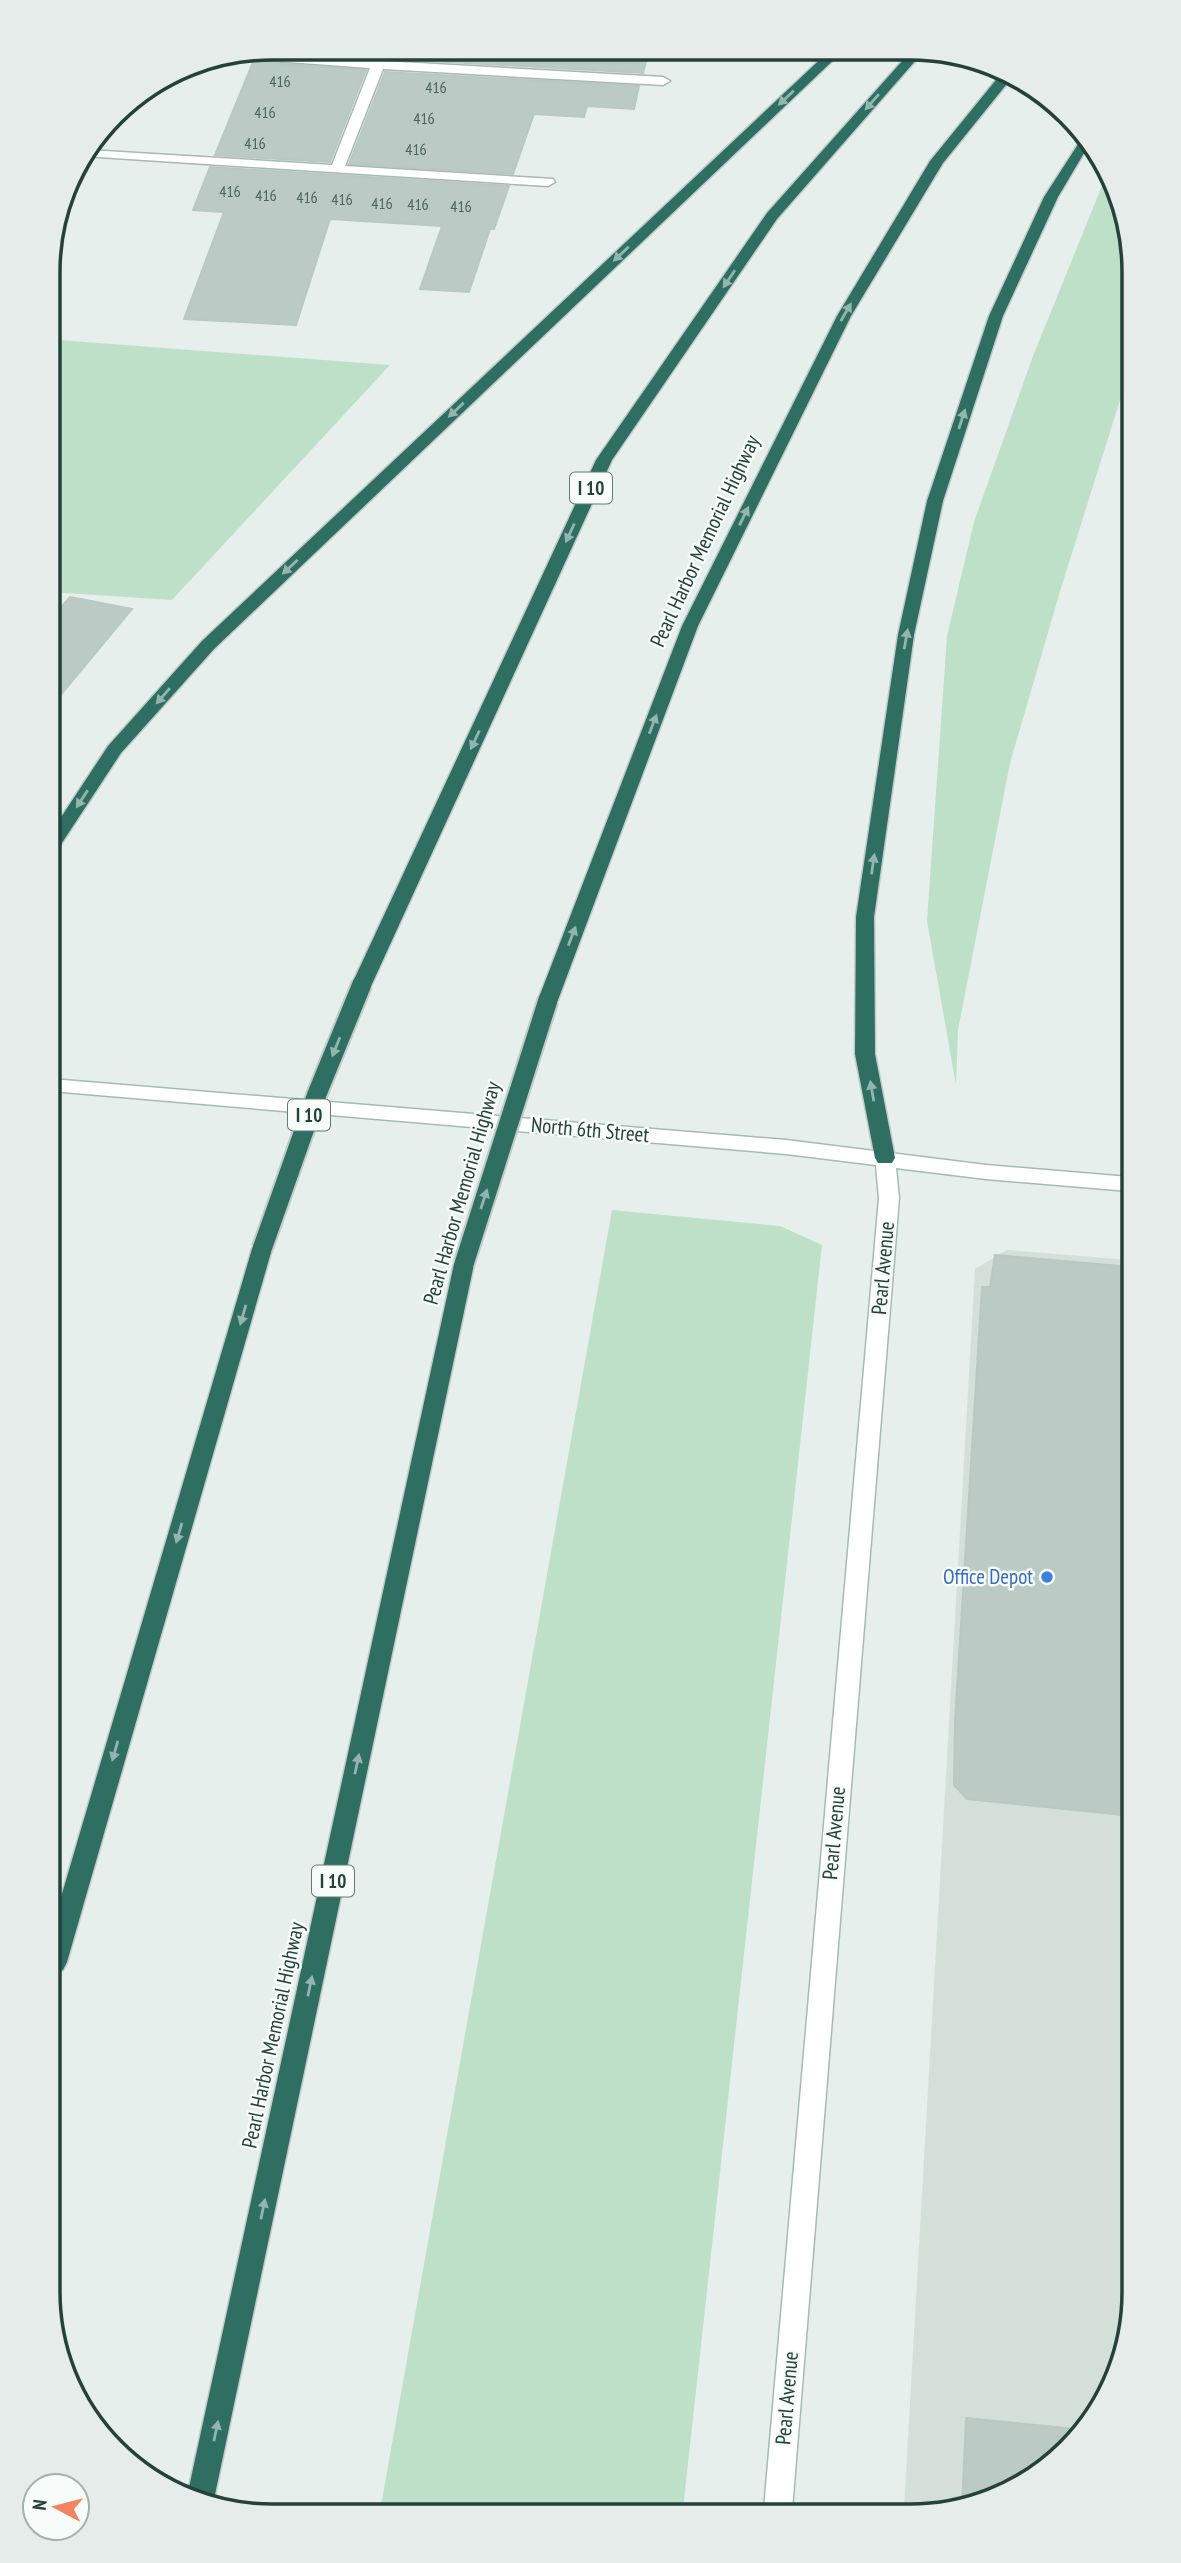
<svg xmlns="http://www.w3.org/2000/svg" width="1181" height="2563" viewBox="0 0 1181 2563" font-family="'PT Sans Narrow',sans-serif">
<style>
.built{fill:#d4dfda}
.green{fill:#bfe0c8}
.building{fill:#bbcac4;stroke:#b8c9c2;stroke-width:2}
.lines{fill:none;stroke-linecap:round;stroke-linejoin:round}
.service-casing{stroke:#a8b8b2;stroke-width:3}
.minor-casing{stroke:#a8b8b2;stroke-width:3}
.secondary-casing{stroke:#a4bbb3;stroke-width:3}
.motorway-casing{stroke:#c2cac8;stroke-width:3}
.service{fill:#fff;fill-rule:evenodd}
.minor{fill:#fff;fill-rule:evenodd}
.secondary{fill:#fff;fill-rule:evenodd}
.motorway{fill:#2f6f62;fill-rule:evenodd}
.motorway-bridge-casing{stroke:#c2cac8;stroke-width:23;stroke-linecap:butt}
.motorway-bridge{stroke:#2f6f62;stroke-width:19}
.oneway{fill:#93b5ae}
.shop-dot{fill:#3f7fe0;stroke:#f7fbf9;stroke-width:2.5}
.labels{text-anchor:middle;stroke-width:5;stroke-linejoin:round;paint-order:stroke}
.far-number-label{font-size:16px;fill:#4a645c}
.shield{fill:#f7fbf9;stroke:#637a73;stroke-width:2}
.shield-label{font-size:19px;font-weight:bold;fill:#24423a}
.street-label{font-size:21px;fill:#24423a;stroke:#f7fbf9}
.shop-label{font-size:21px;fill:#366cbe;stroke:#f7fbf9;text-anchor:end}
.rim{fill:none;stroke:#24423a;stroke-width:3.5}
</style>
<rect width="100%" height="100%" fill="#e6efeb"/>
<path class="built" d="M1007,1250L1130,1260L1133,2306L1117,2377L1087,2428L1034,2478L968,2508H904L975,1269Z"/>
<path class="green" d="M1108,171L1126,213L1127,378L1061,588L1010,763L958,1030L956,1085L927,921L947,636L974,522L1033,356Z
M59,340L390,365L172,600L49,592L48,362Z
M612,1210L780,1226L822,1245L683,2509L380,2511Z"/>
<path class="building" d="M272,47L649,50L643,73L258,51Z
M253,62L366,70L330,162L215,155Z
M385,72L639,86L634,109L587,106L584,117L534,114L513,174L349,164Z
M210,167L509,186L494,229H490L469,292L420,289L442,226L330,219L296,325L184,319L224,212L193,210Z
M70,597L132,609L49,709V621Z
M995,1255L1130,1267L1132,1816L967,1799L954,1785L955,1721L982,1287H990Z
M966,2418L1085,2430L1034,2478L962,2508Z"/>
<g class="lines">
<g class="service-casing">
<path id="service" d="M243,53L663,77L670,81L663,85L383,69L345,166L553,179L555,182L548,186L83,156L88,150L332,165L370,68L220,57Z"/>
</g>
<g class="minor-casing">
<path id="minor" d="M99,136L103,139L68,206L60,210L69,177Z"/>
</g>
<g class="secondary-casing">
<path id="secondary" d="M51,1079L786,1140L986,1165L1129,1177V1191L986,1179L896,1168L899,1198L792,2509H764L879,1198L876,1165L786,1154L51,1091Z"/>
</g>
<g class="motorway-casing">
<path id="motorway" d="M829,51H843L214,649L121,753L56,852L50,853V834L108,746L202,641Z
M911,51H924L777,219L612,460L372,984L369,988H355L352,984L596,460L767,213Z
M1000,75L1010,80L943,163L851,316L698,626L558,1000L555,1004H541L538,1000L682,626L837,316L930,161Z
M1084,135L1090,143L1058,197L1003,316L943,501L914,635L874,917L875,1054L895,1158L892,1163H878L875,1158L855,1054L856,917L898,635L927,501L989,316L1044,197Z
M262,1242L269,1244L272,1249L67,1962L63,1970L54,1973V1921L252,1249L255,1244Z
M464,1257L471,1259L474,1264L213,2504L188,2492L454,1264L457,1259Z"/>
</g>
<use href="#service" class="service"/>
<use href="#minor" class="minor"/>
<use href="#secondary" class="secondary"/>
<use href="#motorway" class="motorway"/>
<g class="motorway-bridge-casing">
<path id="motorway-bridge" d="M262,1249L317,1094L362,984
M464,1264L548,1000"/>
</g>
<use href="#motorway-bridge" class="motorway-bridge"/>
</g>
<defs><path id="oneway-solid" d="M-6-.8H1V-3.2L6.5 0L1 3.2V.8H-6Z" transform="scale(1.75)"/></defs>
<g class="oneway">
<use href="#oneway-solid" transform="translate(786 98) rotate(137)"/>
<use href="#oneway-solid" transform="translate(872 102) rotate(131)"/>
<use href="#oneway-solid" transform="translate(621 254) rotate(137)"/>
<use href="#oneway-solid" transform="translate(729 279) rotate(124)"/>
<use href="#oneway-solid" transform="translate(846 312) rotate(-60)"/>
<use href="#oneway-solid" transform="translate(456 410) rotate(137)"/>
<use href="#oneway-solid" transform="translate(962 419) rotate(-72)"/>
<use href="#oneway-solid" transform="translate(744 516) rotate(-64)"/>
<use href="#oneway-solid" transform="translate(570 533) rotate(115)"/>
<use href="#oneway-solid" transform="translate(290 567) rotate(137)"/>
<use href="#oneway-solid" transform="translate(906 639) rotate(-80)"/>
<use href="#oneway-solid" transform="translate(163 696) rotate(131)"/>
<use href="#oneway-solid" transform="translate(653 724) rotate(-69)"/>
<use href="#oneway-solid" transform="translate(475 740) rotate(115)"/>
<use href="#oneway-solid" transform="translate(82 799) rotate(123)"/>
<use href="#oneway-solid" transform="translate(873 864) rotate(-82)"/>
<use href="#oneway-solid" transform="translate(572 936) rotate(-69)"/>
<use href="#oneway-solid" transform="translate(336 1047) rotate(112)"/>
<use href="#oneway-solid" transform="translate(872 1091) rotate(-100)"/>
<use href="#oneway-solid" transform="translate(484 1199) rotate(-72)"/>
<use href="#oneway-solid" transform="translate(243 1315) rotate(106)"/>
<use href="#oneway-solid" transform="translate(179 1533) rotate(106)"/>
<use href="#oneway-solid" transform="translate(115 1751) rotate(106)"/>
<use href="#oneway-solid" transform="translate(357 1764) rotate(-78)"/>
<use href="#oneway-solid" transform="translate(310 1986) rotate(-78)"/>
<use href="#oneway-solid" transform="translate(263 2209) rotate(-78)"/>
<use href="#oneway-solid" transform="translate(216 2431) rotate(-78)"/>
</g>
<circle class="shop-dot" cx="1047" cy="1577" r="7"/>
<g class="labels">
<g class="far-number-label">
<text x="280" y="87">416</text>
<text x="436" y="93">416</text>
<text x="265" y="118">416</text>
<text x="424" y="124">416</text>
<text x="255" y="149">416</text>
<text x="416" y="155">416</text>
<text x="230" y="197">416</text>
<text x="266" y="201">416</text>
<text x="307" y="203">416</text>
<text x="342" y="205">416</text>
<text x="382" y="209">416</text>
<text x="418" y="210">416</text>
<text x="461" y="212">416</text>
</g>
<g class="shield">
<rect x="570" y="472.5" width="42" height="31" rx="5"/>
<rect x="288" y="1099.5" width="42" height="31" rx="5"/>
<rect x="312" y="1865.5" width="42" height="31" rx="5"/>
</g>
<g class="shield-label">
<text x="591" y="495">I 10</text>
<text x="309" y="1122">I 10</text>
<text x="333" y="1888">I 10</text>
</g>
<g class="street-label">
<text transform="translate(705 541) rotate(-65)" y="7">Pearl Harbor Memorial Highway</text>
<text transform="translate(590 1130) rotate(5)" y="7">North 6th Street</text>
<text transform="translate(462 1193) rotate(-74)" y="7">Pearl Harbor Memorial Highway</text>
<text transform="translate(883 1268) rotate(-85)" y="7">Pearl Avenue</text>
<text transform="translate(834 1833) rotate(-85)" y="7">Pearl Avenue</text>
<text transform="translate(273 2035) rotate(-78)" y="7">Pearl Harbor Memorial Highway</text>
<text transform="translate(787 2398) rotate(-85)" y="7">Pearl Avenue</text>
</g>
<g class="shop-label">
<text x="1033" y="1584">Office Depot</text>
</g>
</g>
<path d="M0 0H1181V2563H0ZM272 60H910A212 212 0 0 1 1122 272V2292A212 212 0 0 1 910 2504H272A212 212 0 0 1 60 2292V272A212 212 0 0 1 272 60Z" fill="#e6ecea" fill-rule="evenodd"/>
<path class="rim" d="M272 60H910A212 212 0 0 1 1122 272V2292A212 212 0 0 1 910 2504H272A212 212 0 0 1 60 2292V272A212 212 0 0 1 272 60Z"/>
<g transform="translate(56 2507) rotate(277)"><circle r="33" fill="#f7fbf9" stroke="#a3b1ad" stroke-width="2"/>
<path d="M0-5L12 26L0 18L-12 26Z" fill="#f4845f"/>
<text y="-10" font-size="19" font-weight="bold" text-anchor="middle" fill="#24423a">N</text>
</g>
</svg>
